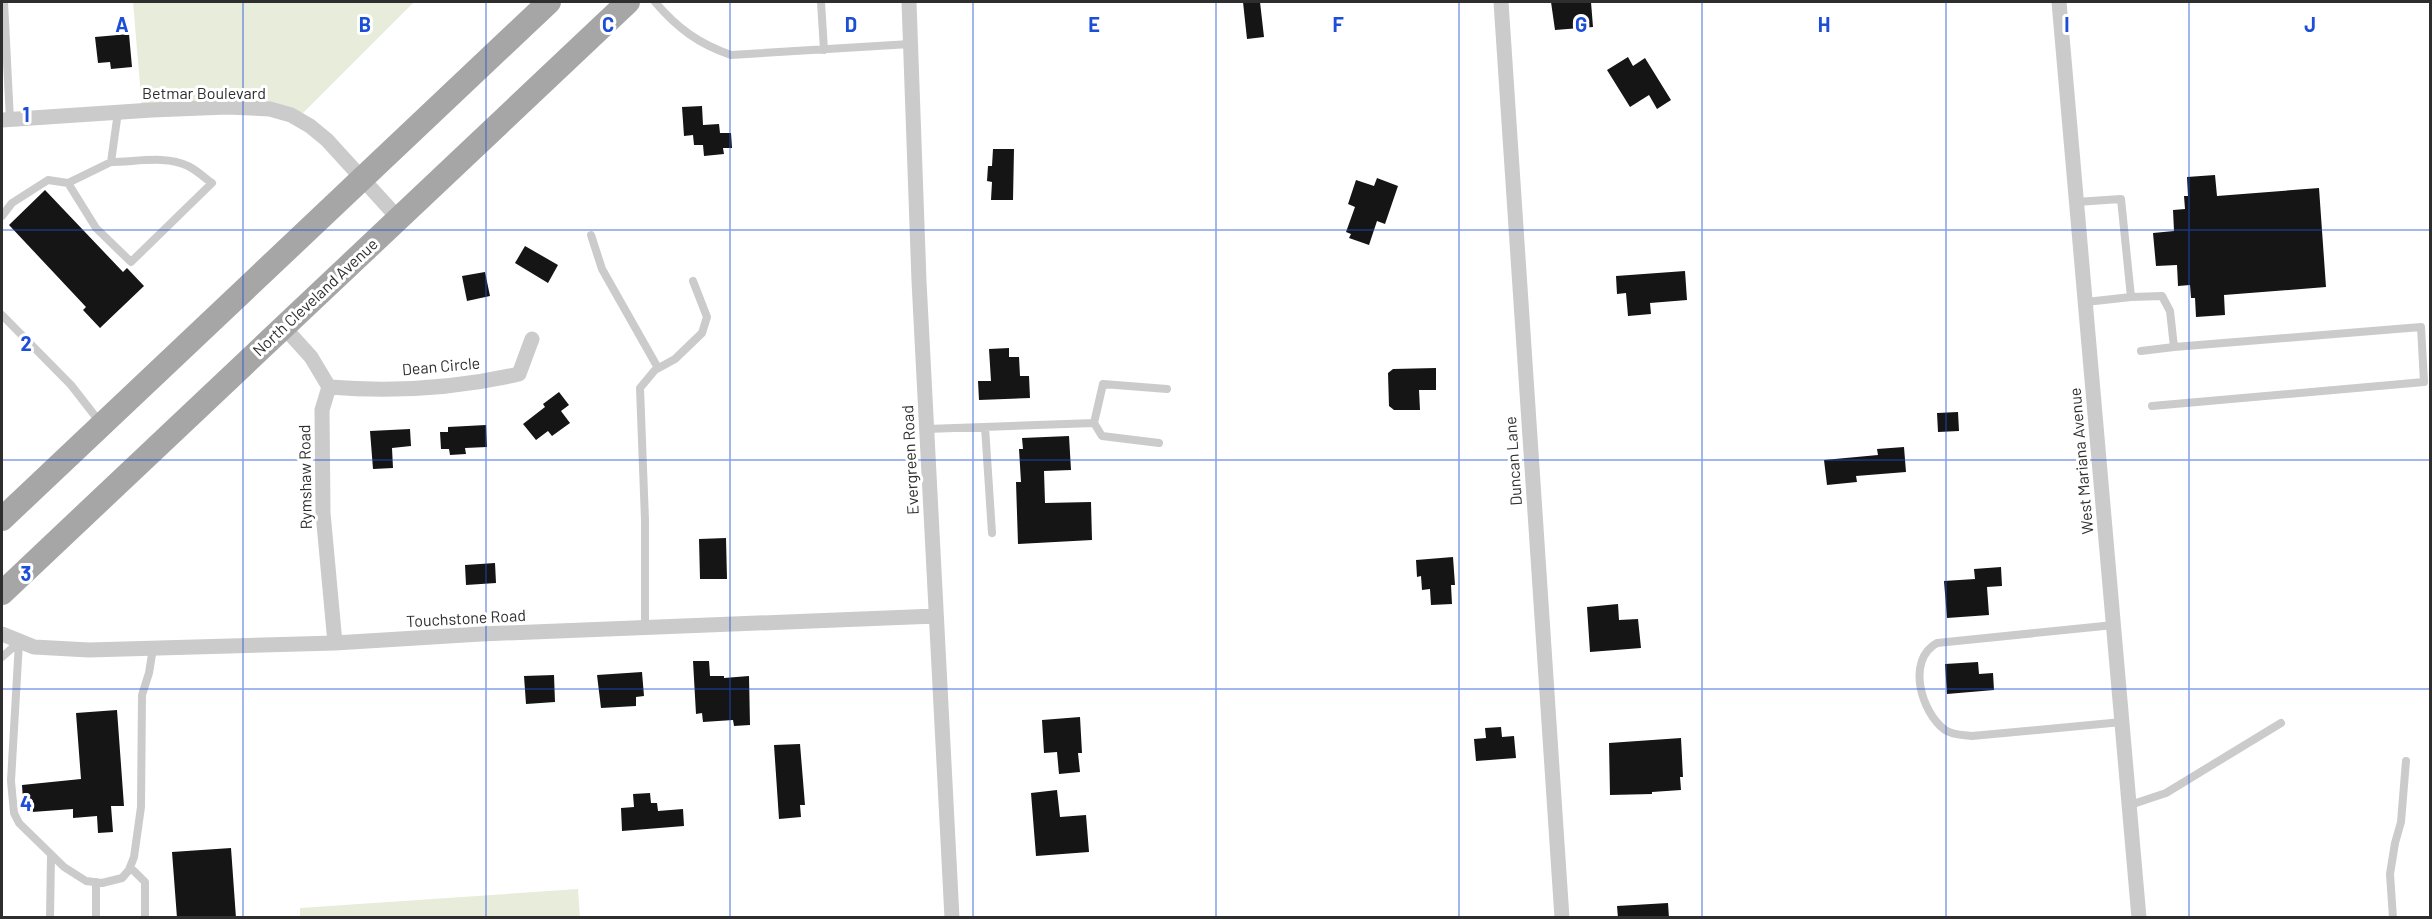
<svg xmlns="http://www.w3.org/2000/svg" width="2432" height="919" viewBox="0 0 2432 919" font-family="Barlow,sans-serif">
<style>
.green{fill:#e8ecdb}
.building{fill:#151515}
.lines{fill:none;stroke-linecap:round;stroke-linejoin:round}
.lane{stroke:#cbcbcb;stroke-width:8}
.street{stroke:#cbcbcb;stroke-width:15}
.primary{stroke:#a6a6a6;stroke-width:24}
.grid{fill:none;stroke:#1d4ed8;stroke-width:1.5;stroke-opacity:0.55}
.labels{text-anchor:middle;stroke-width:6;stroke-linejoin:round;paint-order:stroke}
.street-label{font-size:16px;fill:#2e2e2e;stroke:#fff}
.grid-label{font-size:20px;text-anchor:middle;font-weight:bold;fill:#1d4ed8;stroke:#fff;stroke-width:6;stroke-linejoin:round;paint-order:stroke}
</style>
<rect width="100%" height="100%" fill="#fff"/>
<path class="green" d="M133,2H414L295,121L248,106L142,108Z
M578,889L580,917H300V908Z"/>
<path class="building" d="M1243,2H1260L1264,37L1247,39Z
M1551,2H1591L1593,27L1555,30Z
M129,34L132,67L111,69L110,62L98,63L95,37Z
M1628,57L1633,66L1645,58L1671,100L1657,109L1649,95L1630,107L1607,70Z
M702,106L703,125L719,124L720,133H731L732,148H723L724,154L704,156L703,145H694L693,135L684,136L682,107Z
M993,149H1014L1013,200H991L992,182L987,181L988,166H992Z
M2215,175L2217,196L2319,188L2326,287L2224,295L2225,315L2196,317L2195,298H2191L2190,285L2178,286L2177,265L2156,266L2153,233L2174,231L2173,210L2185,209L2184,196H2188L2187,177Z
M1377,178L1398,186L1385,224L1377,221L1369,245L1349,238L1351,234L1346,232L1355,207L1348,204L1356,180L1374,186Z
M45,190L123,272L127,268L144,286L100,328L83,310L86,307L9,225Z
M525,246L558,265L548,283L515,263Z
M1685,271L1687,300L1650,303L1651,314L1628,316L1626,293L1617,294L1616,276Z
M485,272L490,296L467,301L462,276Z
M1009,348V357H1019L1020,376H1029L1030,398L979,400L978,381H991L989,349Z
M1436,368V390H1419L1420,410H1394L1389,406L1388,373L1393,369Z
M559,392L569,405L561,411L570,423L552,436L548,431L536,440L523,424L545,407L543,404Z
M1958,412L1959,431L1938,432L1937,413Z
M486,425L487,447L465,448L466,454L450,455L449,449H441L440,432H448V427Z
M410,429L411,446L392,448L393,468L373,469L370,431Z
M1069,436L1071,470L1044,471L1045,503L1091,502L1092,540L1018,544L1016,482H1021L1019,449H1023L1022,438Z
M1904,447L1906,472L1856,476L1857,482L1827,485L1824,460L1878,455L1877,449Z
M726,538L727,579H700L699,539Z
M1453,557L1455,585H1451L1452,604L1431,605L1430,589L1422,590L1421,576L1417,577L1416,560Z
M495,563L496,583L466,585L465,565Z
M2001,567L2002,586L1987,587L1989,615L1947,618L1944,581L1975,579L1974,569Z
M1618,604L1619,620L1638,619L1641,648L1590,652L1587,607Z
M693,661H709L710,676H724V678L749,676L750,725L734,726L733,720L703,722L702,713L696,714Z
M1978,662L1979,674L1993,673L1994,690L1947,694L1945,664Z
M642,672L644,696L636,697V706L601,708L597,675Z
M554,675L555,702L526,704L524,676Z
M117,710L124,806H111L113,832L98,833L97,816L73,818V809L32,812L31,800H23L22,785L81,779L76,713Z
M1080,717L1082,753H1078L1080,772L1059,774L1057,752L1044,753L1042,720Z
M1501,727L1502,737L1514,736L1516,758L1476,761L1474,739L1486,738L1485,728Z
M1681,738L1683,777H1680L1681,790L1652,792V794L1610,795L1609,743Z
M800,744L805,805H800L801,817L779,819L774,745Z
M1057,790L1060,817L1086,815L1089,852L1036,856L1031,793Z
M650,793L651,803H657L658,811L683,809L684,826L622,831L621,808L634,807L633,794Z
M231,848L236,918H177L172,852Z
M1668,903L1669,918H1618L1617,906Z"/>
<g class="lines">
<path class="lane" d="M4,2L10,120
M655,2C677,28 699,44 731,55L910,44
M821,2L824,50
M68,183L111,162
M2076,202L2121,199L2131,297L2086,302
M2,216L12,203L48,180L68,183L96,228L131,262L212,183C204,178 197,170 188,166C166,155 135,162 111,162L118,112
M591,235L602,269L658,368
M2131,297L2162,296L2170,311L2174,347L2421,327L2424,382L2152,406
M2,315L71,385L99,421
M2141,351L2174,347
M1094,423L1102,436L1159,443
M985,427L992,533
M927,429L1094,423L1103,384L1167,389
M2114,625L1937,643C1906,660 1921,712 1945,730C1952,735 1963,735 1972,736L2122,722
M645,628V520L640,388L655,370L675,359L702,333L707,317L693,281
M19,642L11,781L14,813L19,823L64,867L86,881L102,883L122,878L129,870L134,857L141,807L142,695L149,673L153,648
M2,657L19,642
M2130,805L2166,793L2281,723
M130,867L145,882V918
M96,882V918
M50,918L51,855
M2393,918L2390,874L2395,843L2401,822L2406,761"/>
<path class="street" d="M909,2L919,281L952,918
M1501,2L1562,918
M2059,2L2139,918
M2,120L152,110L227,107L270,109L291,115L310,126L327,140L399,219
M283,326L311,357L329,387L322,410L323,513L335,643
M329,387C391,392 458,388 519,374L532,339
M2,634L34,647L89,650L335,643L481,634L936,616"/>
<path class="primary" d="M2,519L549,2
M2,593L628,2"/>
</g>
<path class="grid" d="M243,2V918M486,2V918M730,2V918M973,2V918M1216,2V918M1459,2V918M1702,2V918M1946,2V918M2189,2V918M2,230H2430M2,460H2430M2,689H2430"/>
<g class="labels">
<g class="street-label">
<text x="204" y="99">Betmar Boulevard</text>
<text transform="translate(315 297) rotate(-43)" y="6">North Cleveland Avenue</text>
<text transform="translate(441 366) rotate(-5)" y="6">Dean Circle</text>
<text transform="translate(910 460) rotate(-93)" y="6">Evergreen Road</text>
<text transform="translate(1513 461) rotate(-94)" y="6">Duncan Lane</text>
<text transform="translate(2081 461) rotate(-95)" y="6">West Mariana Avenue</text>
<text transform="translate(305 477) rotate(-91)" y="6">Rymshaw Road</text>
<text transform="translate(466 618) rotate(-3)" y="6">Touchstone Road</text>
</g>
</g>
<g class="grid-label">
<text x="122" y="32">A</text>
<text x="365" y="32">B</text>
<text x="608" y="32">C</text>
<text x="851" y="32">D</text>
<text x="1094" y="32">E</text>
<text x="1338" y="32">F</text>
<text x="1581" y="32">G</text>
<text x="1824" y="32">H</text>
<text x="2067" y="32">I</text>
<text x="2310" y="32">J</text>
<text x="26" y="122">1</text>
<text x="26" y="351">2</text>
<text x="26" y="581">3</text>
<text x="26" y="811">4</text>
</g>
<rect width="2432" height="919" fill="none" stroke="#2e2e2e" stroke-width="6"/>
</svg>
